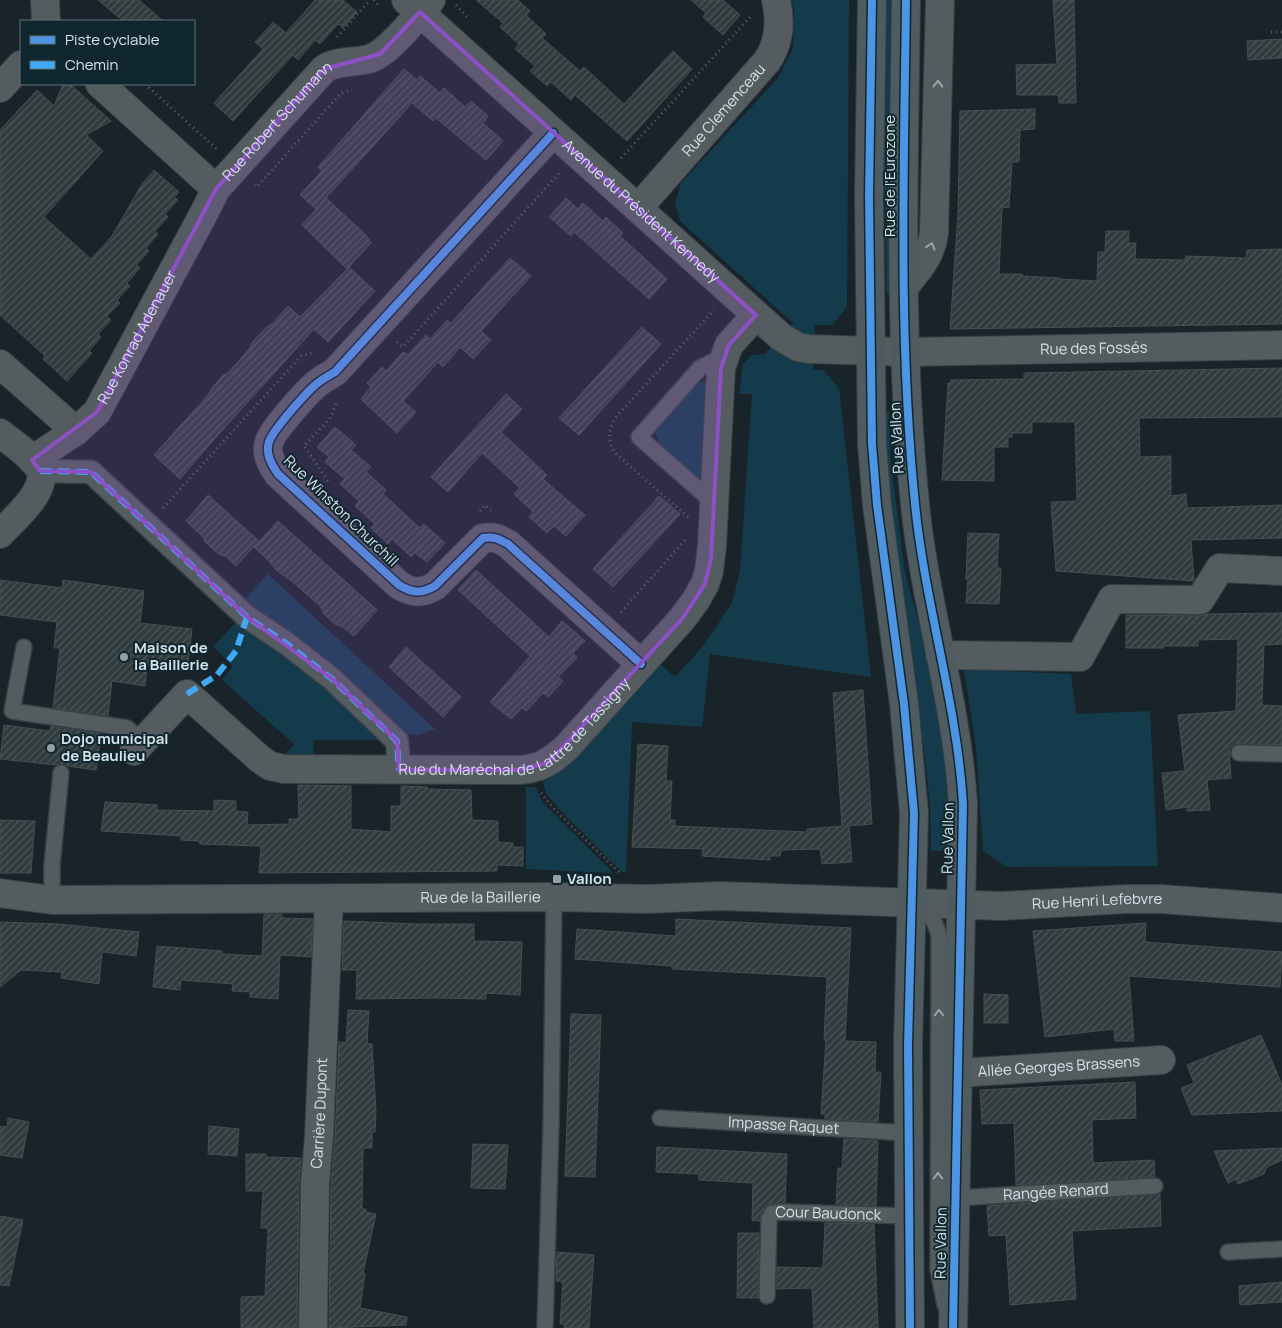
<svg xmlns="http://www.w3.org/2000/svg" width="1282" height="1328" viewBox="0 0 1282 1328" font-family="Manrope,sans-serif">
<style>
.grass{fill:#143b4b}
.building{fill:url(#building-hatch);stroke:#444f51}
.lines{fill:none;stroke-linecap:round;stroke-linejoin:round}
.service-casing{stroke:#374044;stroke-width:18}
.pedestrian-casing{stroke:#374044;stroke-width:25}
.minor-casing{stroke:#374044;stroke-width:30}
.primary-casing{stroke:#374044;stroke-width:30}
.path{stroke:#596165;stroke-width:3;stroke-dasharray:1 4;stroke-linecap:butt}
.service{stroke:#545c60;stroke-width:15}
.pedestrian{stroke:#545c60;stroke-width:22}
.minor{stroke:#545c60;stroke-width:28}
.primary{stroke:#505b60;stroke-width:28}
.quiet{stroke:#3fa9f5;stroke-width:6;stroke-dasharray:12 6;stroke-linecap:butt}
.cycleway-casing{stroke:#112730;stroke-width:11}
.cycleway{stroke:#4d94e3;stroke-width:8}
.oneway{stroke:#9ba6ab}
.marked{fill:#8d50c7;fill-opacity:0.2;stroke:#8d50c7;stroke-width:4;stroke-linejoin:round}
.poi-dot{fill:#93a0a5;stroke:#112730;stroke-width:2}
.labels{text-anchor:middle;stroke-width:4;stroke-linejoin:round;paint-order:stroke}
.street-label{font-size:15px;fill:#d5e2e8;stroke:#112730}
.poi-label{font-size:15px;font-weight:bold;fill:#d5e2e8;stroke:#112730;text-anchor:start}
</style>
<defs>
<pattern id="building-hatch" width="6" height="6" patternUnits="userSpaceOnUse" patternTransform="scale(1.25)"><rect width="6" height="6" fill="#303b3e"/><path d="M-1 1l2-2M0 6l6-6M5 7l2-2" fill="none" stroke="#4d575a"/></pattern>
</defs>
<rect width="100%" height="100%" fill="#182429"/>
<path class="grass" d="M792,0H849L847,307L832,325H815L813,370H823L839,388L871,677L710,654L702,727L632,722L626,872H622L558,808L546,793L542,778L656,660L675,677L704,645L732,603L740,571L752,394H739L743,364L752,355L765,354L793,323L680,221L675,203L681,183L778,78L793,48L794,11Z
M877,0H897V293H886L885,192L878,136Z
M704,381L707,383L703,482L699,481L660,445L655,432L660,423L699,383Z
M877,411H889L891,462L905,573L949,734L955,851H931L930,805L924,749L913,683Z
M268,574L435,729L418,735L401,734L239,605Z
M236,622L283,647L381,740H314L313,758H282L294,744L222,680L233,666L213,647Z
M964,669L1071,674L1076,714L1150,711L1158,866L1007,867L983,851L976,748Z
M526,787H536L542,802L613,873L526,869Z"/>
<path class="building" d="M98,0H139L163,21H123Z
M315,0H343L357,12L343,28L338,24L320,44L315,40L298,60L293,55L233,121L214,103L263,49L255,42L273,22L286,33Z
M476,0H518L530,11L526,15L546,34L542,38L580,71L584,67L624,104L673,51L692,69L627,141L575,95L571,100L551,82L547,86L530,71L535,66L515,49L519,44L500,27L503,23Z
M691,0H723L740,15L723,35L703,17L706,13Z
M1053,0H1074L1076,103H1059L1058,95H1017L1016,65L1057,64Z
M1282,39V58L1248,60L1247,41Z
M404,69L417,80L420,76L440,93L444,88L465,107L471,101L488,116L483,123L503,141L486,160L436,118L433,121L412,103L316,209L300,195L322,171L318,167Z
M63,84H70L111,121L86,135L103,151L44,217L91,259L112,236L142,184L154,170L179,192L174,197L178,200L165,214L168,217L155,231L158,234L146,248L149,251L136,265L140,268L127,283L130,286L117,300L120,303L107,316L111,320L98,334L101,337L89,351L92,353L67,381L43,359L45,356L0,315V130L37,90L54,106Z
M1035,109V129L1020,130L1019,162H1012L1009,207L1002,208L999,274H1022V276L1060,278V279L1097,281L1098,252H1105L1106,231H1129L1128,243H1136L1135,259L1185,260L1186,256L1246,258L1247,250L1282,249V324L950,329L958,213L960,111Z
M326,198L366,235L371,243L347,269L302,225Z
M566,198L578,209L583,203L603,221L606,217L623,233L620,236L667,279L649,299L574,232L571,236L549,217Z
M510,258L531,276L481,331L491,340L473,359L460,347L443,367L438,362L403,401L416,412L397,433L361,399L371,387L367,383L382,367L386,371L403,352L408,355L426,335L430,339L447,320L451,323Z
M349,267L375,291L328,342L314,329L209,445L180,479L154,455L208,395L211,389L223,375L228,373L250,348L253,341L268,326L272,324L288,306L300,317Z
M642,327L661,344L579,435L559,418Z
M1282,368V417L1139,418L1140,457L1171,456V496L1186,494L1187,508L1282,505V538L1191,540L1194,581L1056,571L1051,502L1077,501L1075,422H1032V433H1012V437H1008V447H994V481L942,480L948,383H951V380L1024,379V373Z
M506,394L522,409L501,432L547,475L543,479L585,515L566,536L554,526L547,533L529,517L533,512L514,494L520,488L482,453L448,492L431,477Z
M335,427L356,445L351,450L371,467L366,472L386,490L383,494L420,528L424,524L445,543L427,562L415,553L411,557L392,539L388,544L371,528L375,524L355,506L359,501L340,484L345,479L325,462L329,457L317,447Z
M208,495L259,541L236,566L225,556L220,555L205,542L203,537L186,521Z
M659,496L680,514L613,587L593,569Z
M278,521L377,610L354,636L343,627L335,624L324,614L320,606L295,584L275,569L270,562L254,547Z
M968,533L999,534L997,568H1001L999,604L966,603L968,579H966Z
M476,570L549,637L562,621L585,641L573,653L577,658L558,677L563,681L548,697L543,693L526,711L522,708L511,719L490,702L530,656L458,590Z
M0,580L62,588L63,580L144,591L140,623L192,629L187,670L147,666L145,686L112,681L108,716L53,708L60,648H54L57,622L0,615Z
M1282,613V644L1264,645L1262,705L1282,706V745L1239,744L1229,748L1231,778L1207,780L1210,810L1187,811V807L1166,810L1162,773L1185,771L1178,715L1236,711L1238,639L1198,640V646H1164V648H1126V615L1200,616L1208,614Z
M406,647L461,697L443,717L389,667Z
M863,690L872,824L849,826L852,862L822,864L820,849L781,850L780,856H770V860L702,856L703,849L632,847L638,744L668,746L666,781H672L670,820H675V826L807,832V829L842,826L833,693Z
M4,725L50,731L51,726L101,734L96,770L67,766L62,764L56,765L0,759Z
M298,785L351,786V829L391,832V806H401V786L427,787V789L471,790L472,820L498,821V842L513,843V847H523V866L497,865V871L259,873L261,847L259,846L200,844L199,841L181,840V836L101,831L105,802L157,805V810L214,811V800L236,801V811L248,812L247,825L289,824V819H299Z
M0,820L35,821L31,873H0Z
M264,914H282V918L313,919L311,957L280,955L278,999L250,997V992L232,991L233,984L181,980L180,990L153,987L157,946L222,951V954L262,956Z
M676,919L851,928L845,1041L876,1042L875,1072H881L878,1122L825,1119V1114H821L826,1040H824L827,977L672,969V966L575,959L577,929L676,936Z
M344,921L416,924H474V941L522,942L520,995L486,993V999L436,998L356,999L357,970H342Z
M0,922L58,924L139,932L136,956L102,952L99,984L61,978L62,972L21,970L0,987Z
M1146,923L1145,942L1282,952L1280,987L1129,976L1134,1041H1115L1114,1029L1045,1037L1033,931Z
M984,994L1008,995V1023H984Z
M348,1010L369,1011L367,1044H372L376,1111L375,1132H372V1148H363L362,1209H366V1212L376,1214L363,1273H365L360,1308L407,1317L406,1325L329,1328L331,1184L335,1138L339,1042L346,1043Z
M571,1014L601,1015L595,1177L565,1176Z
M1261,1035L1282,1085V1111L1192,1115L1181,1088L1194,1083L1187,1065Z
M1135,1082L1136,1118L1092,1120L1093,1163L1154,1160L1155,1177L1016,1185L1014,1123L982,1124L980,1090Z
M8,1118L29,1122L22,1158L0,1155V1126L7,1127Z
M209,1126L239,1129L237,1156L208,1154Z
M844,1139L878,1141L876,1206L836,1204L838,1168H842Z
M473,1144L508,1145L505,1189L471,1188Z
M657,1147L787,1154L785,1203L767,1205L761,1215L760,1221L752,1220L753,1183L699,1180V1174L656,1172Z
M1282,1148V1160L1267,1167L1264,1174L1238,1184L1236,1179L1228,1183L1214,1151Z
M246,1154H266V1157L301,1158L299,1183L297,1328H241V1297L265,1296L268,1228H261L263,1191H246Z
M1160,1194L1161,1226L1072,1231L1076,1299L1010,1305L1006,1235L989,1236L987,1206Z
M0,1216L23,1220L9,1286L0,1285Z
M825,1223L874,1224L878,1328H814L812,1288L777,1289V1267L823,1268Z
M738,1233H759L758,1298H737Z
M557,1252L594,1255L589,1328H564V1324H560L563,1282L556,1281Z
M1282,1282V1302L1240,1305L1239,1286Z"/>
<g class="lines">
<g class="service-casing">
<g id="service">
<path d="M714,503L639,437L700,368L724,356"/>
<path d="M24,647L12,711L127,728L143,742"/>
<path d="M1239,753L1282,754"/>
<path d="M52,900V865L61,773"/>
<path d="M917,905C930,912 936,922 939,936L938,1270L945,1305"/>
<path id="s1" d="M660,1118L908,1133"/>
<path id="s2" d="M956,1198L1155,1186"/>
<path d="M1228,1252L1282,1249"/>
<path id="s3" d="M767,1296L769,1219L772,1213L784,1212L909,1216"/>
<path d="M545,1328L551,1125L554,897"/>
</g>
</g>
<g class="pedestrian-casing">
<path id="pedestrian" d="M40,471L91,472L247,617L286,643L332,679L397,741L399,770"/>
</g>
<g class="minor-casing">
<g id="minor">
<path d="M45,0L46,21"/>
<path id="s4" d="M406,0L781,337L798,347L809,349L906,352L1282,345"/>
<path id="s5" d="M100,84L216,189L324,69C338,60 353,63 369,59C389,53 416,17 431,0"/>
<path d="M0,88L21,65"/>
<path d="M553,133L335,372C330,375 324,378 319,382C308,390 272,431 269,442C265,454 272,465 278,474L399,585C412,593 421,594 435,586L483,538C494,536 499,539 508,544L641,664"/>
<path id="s6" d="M638,208L767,61C780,42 781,22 776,0"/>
<path d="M905,286C919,269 931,256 934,233L940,0"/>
<path d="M0,364L76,431"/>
<path d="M0,433C11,442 34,457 40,470C48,491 12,521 0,534"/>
<path id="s7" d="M32,460L76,431L97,412L204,213L216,189"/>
<path d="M940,655L1080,657L1112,599L1200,600L1220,568L1282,571"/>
<path id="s8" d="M134,751L187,694L260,759L270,766L284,769L519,770C540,769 552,761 567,747L682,619L696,600L705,584L709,571L712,546L721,368L729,345L756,315"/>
<path id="s9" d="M0,893L52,900L554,897L646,899L720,896L1001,906L1128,899H1161L1282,908"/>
<path id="s10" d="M958,1073L1161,1060"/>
<path id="s11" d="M313,1328L315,1183L319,1137L329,899"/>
</g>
</g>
<g class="primary-casing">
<path id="primary" d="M872,0L869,197L872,444L877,505L904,704L914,813L908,1045L910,1328
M906,0C904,168 898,337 915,504C925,605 957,703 963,804L953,1328"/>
</g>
<path class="path" d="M374,0L380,7
M456,5L467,17
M1271,32H1282
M337,37L370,0
M145,84L218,150
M621,158L752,15
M255,185L257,187L341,93L352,90
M397,342L403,347L560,172
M328,481L304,446L331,417L336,404
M163,508L301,356L312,353
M480,511L485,505L491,510
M688,517L615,453C608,441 608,431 615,418L714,310
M621,612L685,540
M541,793L556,811L619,872"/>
<use href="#service" class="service"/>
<use href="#pedestrian" class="pedestrian"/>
<use href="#minor" class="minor"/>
<use href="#primary" class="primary"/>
<path class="quiet" d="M40,471L91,472L247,617L286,643L332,679L397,741L399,770
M187,694L217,675L236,651L247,617"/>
<g class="cycleway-casing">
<path id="cycleway" d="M872,0L869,197L872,444L877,505L904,704L914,813L908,1045L910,1328
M906,0C904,168 898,337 915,504C925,605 957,703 963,804L953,1328
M553,133L335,372C330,375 324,378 319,382C308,390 272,431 269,442C265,454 272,465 278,474L399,585C412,593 421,594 435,586L483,538C494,536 499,539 508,544L641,664"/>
</g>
<use href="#cycleway" class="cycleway"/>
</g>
<defs><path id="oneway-chevron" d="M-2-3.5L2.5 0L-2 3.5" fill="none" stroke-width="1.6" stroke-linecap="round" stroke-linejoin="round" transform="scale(1.25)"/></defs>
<g class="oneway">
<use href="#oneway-chevron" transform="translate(938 84) rotate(-89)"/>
<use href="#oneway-chevron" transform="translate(931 246) rotate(-74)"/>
<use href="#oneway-chevron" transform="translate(939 1013) rotate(-90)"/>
<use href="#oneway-chevron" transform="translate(938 1176) rotate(-90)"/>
</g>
<path class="marked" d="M420,12L756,315L729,345L721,368L711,559L705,584L682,619L548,763L519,770H399L397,741L332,679L247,617L91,472L40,471L32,460L97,412L216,189L324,69L380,54Z"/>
<g class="poi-dot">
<circle cx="124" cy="657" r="5"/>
<circle cx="51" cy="748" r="5"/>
<rect x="552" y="874" width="10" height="10" rx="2.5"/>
</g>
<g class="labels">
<g class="street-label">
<text dy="5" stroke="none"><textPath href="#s6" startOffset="130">Rue Clemenceau</textPath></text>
<text dy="5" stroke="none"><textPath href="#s5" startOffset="248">Rue Robert Schumann</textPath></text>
<text transform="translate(890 176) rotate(-90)" y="5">Rue de l'Eurozone</text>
<text dy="5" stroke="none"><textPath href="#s4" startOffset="316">Avenue du Président Kennedy</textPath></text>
<text dy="5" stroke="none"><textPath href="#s7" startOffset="166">Rue Konrad Adenauer</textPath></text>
<text dy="5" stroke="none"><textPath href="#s4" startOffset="820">Rue des Fossés</textPath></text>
<text transform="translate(897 438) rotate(-93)" y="5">Rue Vallon</text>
<text transform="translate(341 511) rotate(44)" y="5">Rue Winston Churchill</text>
<text dy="5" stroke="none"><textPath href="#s8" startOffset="449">Rue du Maréchal de Lattre de Tassigny</textPath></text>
<text transform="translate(948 838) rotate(-89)" y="5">Rue Vallon</text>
<text dy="5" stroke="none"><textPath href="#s9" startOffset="481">Rue de la Baillerie</textPath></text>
<text dy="5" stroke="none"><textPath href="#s9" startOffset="1098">Rue Henri Lefebvre</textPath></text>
<text dy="5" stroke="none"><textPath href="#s10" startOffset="101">Allée Georges Brassens</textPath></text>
<text dy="5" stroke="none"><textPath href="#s11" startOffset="215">Carrière Dupont</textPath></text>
<text dy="5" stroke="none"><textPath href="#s1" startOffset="124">Impasse Raquet</textPath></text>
<text dy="5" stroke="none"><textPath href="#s2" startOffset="100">Rangée Renard</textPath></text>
<text dy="5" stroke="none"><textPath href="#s3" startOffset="140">Cour Baudonck</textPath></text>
<text transform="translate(941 1243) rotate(-89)" y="5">Rue Vallon</text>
</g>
<g class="poi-label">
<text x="134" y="653">Maison de<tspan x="134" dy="17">la Baillerie</tspan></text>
<text x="61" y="744">Dojo municipal<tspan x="61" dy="17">de Beaulieu</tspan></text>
<text x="567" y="884">Vallon</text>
</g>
</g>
<rect x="20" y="20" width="175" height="65" fill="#112730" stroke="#5f727a"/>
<rect x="30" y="36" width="25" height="8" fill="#4d94e3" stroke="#5f727a"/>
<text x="65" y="45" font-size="15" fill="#d5e2e8">Piste cyclable</text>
<rect x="30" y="61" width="25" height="8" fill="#3fa9f5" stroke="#5f727a"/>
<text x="65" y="70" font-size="15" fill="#d5e2e8">Chemin</text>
</svg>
